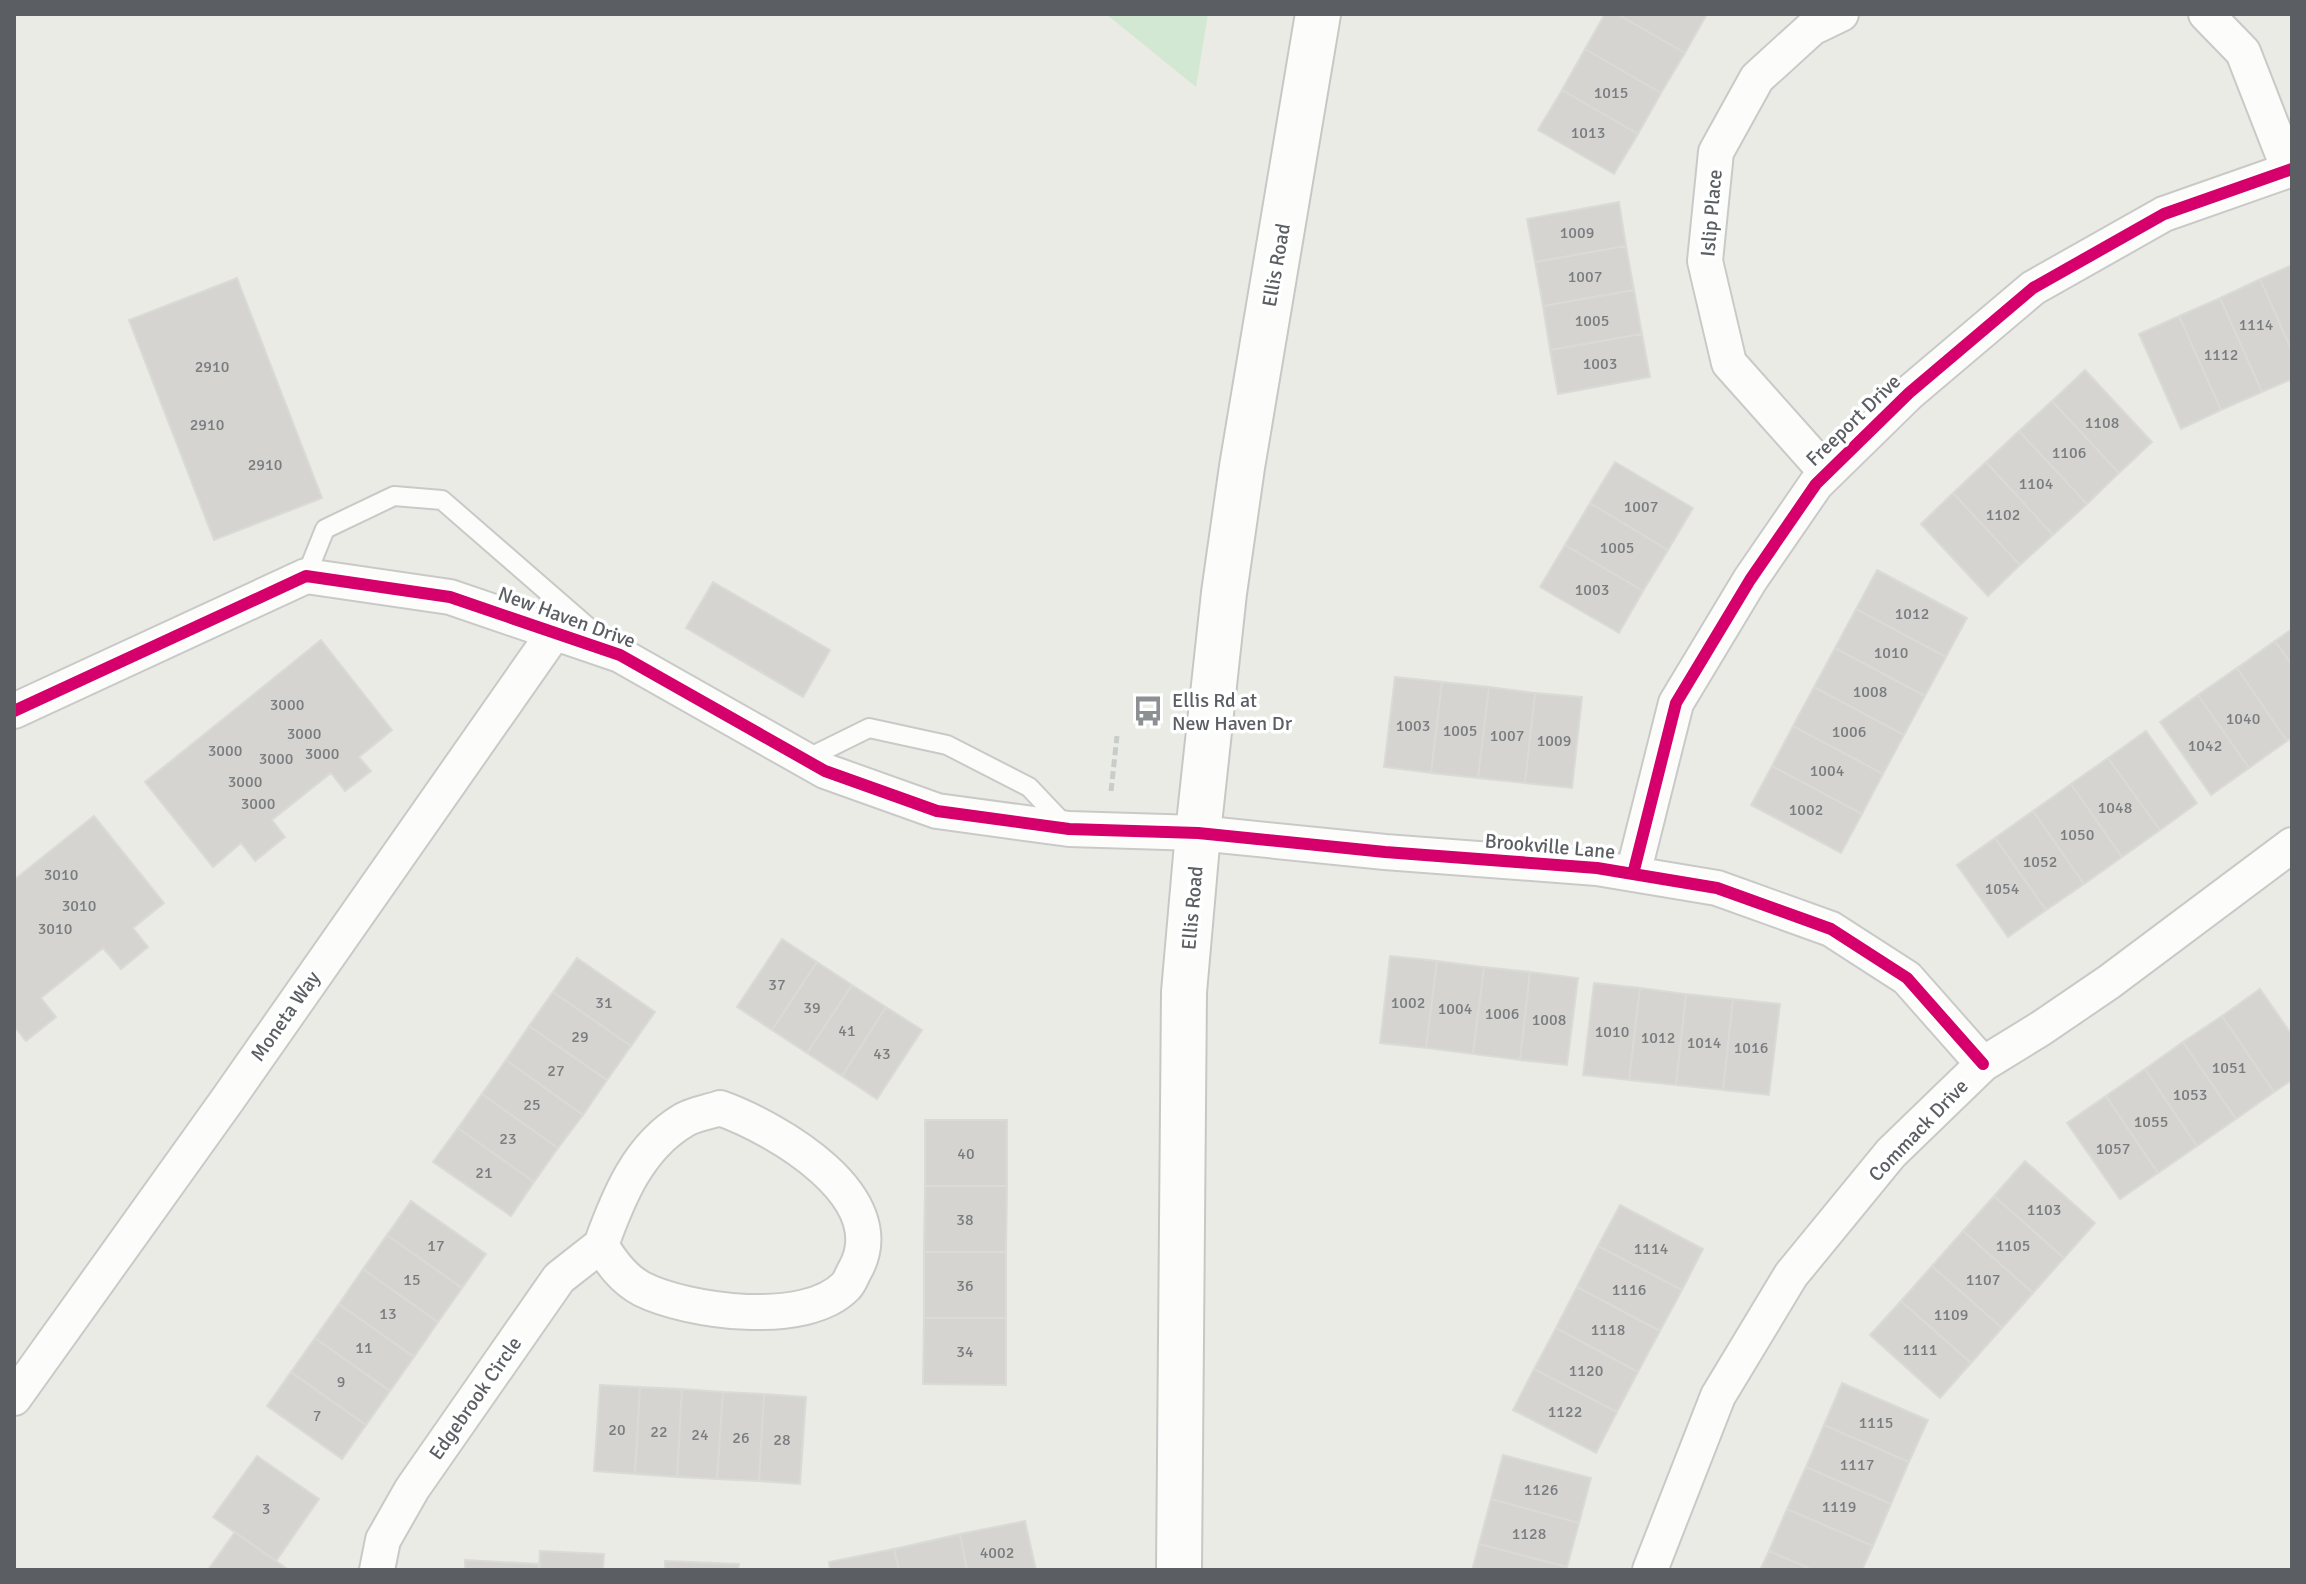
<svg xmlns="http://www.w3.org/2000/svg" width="2306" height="1584" viewBox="0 0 2306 1584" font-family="Signika,sans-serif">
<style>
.green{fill:#d3e8d2}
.building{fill:#d5d4d1;stroke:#dadad6;stroke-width:2}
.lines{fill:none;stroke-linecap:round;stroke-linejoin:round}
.lane-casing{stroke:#c9c9c8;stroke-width:22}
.street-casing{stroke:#c9c9c8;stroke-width:38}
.secondary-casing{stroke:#c7c8c6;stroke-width:48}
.path{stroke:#c8cdca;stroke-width:5;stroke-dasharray:8 4;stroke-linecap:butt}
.lane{stroke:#fcfcfb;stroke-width:18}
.street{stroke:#fcfcfb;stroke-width:34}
.secondary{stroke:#fcfcfb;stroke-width:44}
.cycleway-casing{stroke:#fff;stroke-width:17}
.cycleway{stroke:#d6006c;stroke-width:12}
.labels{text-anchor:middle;stroke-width:7;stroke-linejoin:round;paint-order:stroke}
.number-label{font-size:16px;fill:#7a7d80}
.street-label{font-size:20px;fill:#5b5f64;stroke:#fff}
.poi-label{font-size:20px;fill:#5b5f64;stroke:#fff;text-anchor:start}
</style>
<rect width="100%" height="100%" fill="#ebebe6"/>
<path class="green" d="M1106,14H1208L1196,87Z"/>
<path class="building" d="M1605,14H1617L1685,53L1661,93L1585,49Z
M1617,14H1707L1685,53Z
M1585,49L1661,93L1638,134L1562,90Z
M1562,90L1638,134L1614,174L1538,130Z
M1619,202L1626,246L1535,262L1527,219Z
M1626,246L1634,290L1543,306L1535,262Z
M2292,265V351L2260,279Z
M237,278L322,498L214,540L129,320Z
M2260,279L2292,351V379L2262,392L2220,298Z
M1634,290L1642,334L1550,350L1543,306Z
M2220,298L2262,392L2221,410L2179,316Z
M2179,316L2221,410L2181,429L2139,334Z
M1642,334L1650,377L1558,394L1550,350Z
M2085,370L2152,442L2119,473L2052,401Z
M2052,401L2119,473L2087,504L2019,431Z
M2019,431L2087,504L2053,535L1986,462Z
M1615,462L1693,508L1668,550L1590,503Z
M1986,462L2053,535L2020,565L1953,493Z
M1953,493L2020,565L1988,596L1921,524Z
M1590,503L1668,550L1643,591L1565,545Z
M1565,545L1643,591L1619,633L1540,587Z
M1877,570L1967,618L1946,657L1856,609Z
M713,582L830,650L803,697L686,628Z
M1856,609L1946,657L1925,696L1835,648Z
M2292,629V665L2275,641Z
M321,640L392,730L359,757L371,771L345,791L331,773L272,820L285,837L255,861L241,843L213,867L145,782Z
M2275,641L2292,665V737L2287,741L2237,668Z
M1835,648L1925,696L1904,735L1814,687Z
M2237,668L2287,741L2249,768L2198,695Z
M1395,677L1442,682L1431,773L1384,767Z
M1442,682L1489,687L1478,778L1431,773Z
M1489,687L1535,693L1525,783L1478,778Z
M1814,687L1904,735L1883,774L1793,726Z
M1535,693L1582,697L1572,788L1525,783Z
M2198,695L2249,768L2211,795L2160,722Z
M1793,726L1883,774L1862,814L1772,766Z
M2146,731L2197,803L2160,830L2108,758Z
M2108,758L2160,830L2122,857L2071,784Z
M1772,766L1862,814L1841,853L1751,805Z
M2071,784L2122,857L2084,884L2033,811Z
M2033,811L2084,884L2046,910L1995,838Z
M94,816L164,903L133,928L148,947L121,969L103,948L41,998L56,1017L26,1041L14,1026V880Z
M1995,838L2046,910L2008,937L1957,865Z
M782,939L817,962L772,1030L737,1007Z
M1390,956L1437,961L1426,1048L1380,1043Z
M577,958L655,1012L631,1046L553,992Z
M1437,961L1484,967L1473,1054L1426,1048Z
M817,962L852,985L807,1053L772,1030Z
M1484,967L1530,972L1520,1060L1473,1054Z
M1530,972L1578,978L1567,1065L1520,1060Z
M1594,983L1640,988L1629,1080L1583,1075Z
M852,985L886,1007L842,1076L807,1053Z
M1640,988L1686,994L1676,1085L1629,1080Z
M2260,989L2292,1035V1080L2274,1092L2222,1016Z
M553,992L631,1046L607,1080L529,1026Z
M1686,994L1733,999L1723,1090L1676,1085Z
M1733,999L1780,1004L1769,1095L1723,1090Z
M886,1007L922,1030L877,1099L842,1076Z
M2222,1016L2274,1092L2236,1119L2183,1042Z
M529,1026L607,1080L583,1115L506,1060Z
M2183,1042L2236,1119L2197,1146L2145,1069Z
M506,1060L583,1115L558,1148L482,1094Z
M2145,1069L2197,1146L2158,1173L2106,1096Z
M482,1094L558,1148L534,1182L458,1128Z
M2106,1096L2158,1173L2120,1199L2067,1123Z
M925,1120H1007V1186H925Z
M458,1128L534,1182L511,1216L433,1162Z
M2025,1161L2095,1223L2064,1258L1994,1196Z
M925,1186H1007L1006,1252H924Z
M1994,1196L2064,1258L2033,1293L1963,1231Z
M411,1201L486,1254L462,1288L387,1235Z
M1620,1205L1703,1249L1682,1290L1598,1246Z
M1963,1231L2033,1293L2002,1328L1932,1266Z
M387,1235L462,1288L438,1322L363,1269Z
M1598,1246L1682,1290L1660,1331L1577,1287Z
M924,1252H1006V1318H924Z
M1932,1266L2002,1328L1971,1363L1901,1301Z
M363,1269L438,1322L414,1357L339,1304Z
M1577,1287L1660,1331L1638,1372L1556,1328Z
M1901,1301L1971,1363L1940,1398L1870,1335Z
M339,1304L414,1357L390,1391L315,1338Z
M924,1318H1006V1385L923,1384Z
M1556,1328L1638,1372L1617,1412L1534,1369Z
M315,1338L390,1391L366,1425L291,1372Z
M1534,1369L1617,1412L1596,1453L1513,1410Z
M291,1372L366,1425L342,1459L267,1406Z
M1842,1383L1928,1420L1909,1462L1824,1425Z
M600,1385L640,1387L635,1474L594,1471Z
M640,1387L682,1389L677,1477L635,1474Z
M682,1389L723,1392L717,1479L677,1477Z
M723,1392L764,1394L759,1481L717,1479Z
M764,1394L806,1397L800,1484L759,1481Z
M1824,1425L1909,1462L1891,1504L1806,1467Z
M1503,1455L1591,1478L1579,1523L1491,1499Z
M257,1456L319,1499L276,1561L213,1517Z
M1806,1467L1891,1504L1873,1546L1787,1509Z
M1491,1499L1579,1523L1567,1567L1479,1544Z
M1787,1509L1873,1546L1862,1570H1813L1769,1551Z
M1025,1521L1036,1570H967L960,1534Z
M235,1532L287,1569L286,1570H208Z
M960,1534L967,1570H899L894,1549Z
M1479,1544L1567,1567L1566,1570H1472Z
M894,1549L899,1570H830L829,1562Z
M540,1551L604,1554L603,1570H539Z
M1769,1551L1813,1570H1760Z
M465,1560L540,1564L539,1570H465Z
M665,1561L739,1564L738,1570H665Z"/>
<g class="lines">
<g class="lane-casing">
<path id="lane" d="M306,576L325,529L394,496L442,500L603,640
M804,760L869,728L947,745L1029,787L1066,826"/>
</g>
<g class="street-casing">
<path id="street" d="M2206,14L2243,52L2289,170
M1827,473L1729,363L1705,261L1716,152L1757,78L1812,28L1841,14
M14,711L306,576L450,597L620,655L825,771L937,811L1069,829L1198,833L1385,852L1597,868L1717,888L1831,929L1907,978L1983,1064
M1633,874L1676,703L1750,580L1816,484L1909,393L2033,288L2164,214L2292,169
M720,1108C776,1128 896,1197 855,1270C852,1275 850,1282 846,1286C806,1328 688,1312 642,1289C623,1279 611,1262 601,1245C618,1198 638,1147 684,1120C694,1114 709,1112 720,1108Z
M14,1398L228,1099L554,633
M377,1570L383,1540L412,1489L559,1278L601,1245
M1650,1570L1718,1396L1791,1275L1891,1153L1983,1064L2040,1029L2109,982L2292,845"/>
</g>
<g class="secondary-casing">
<path id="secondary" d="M1179,1570L1184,992L1198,833L1224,593L1242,467L1318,14"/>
</g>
<path class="path" d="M1111,791L1117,736"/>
<use href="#lane" class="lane"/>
<use href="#street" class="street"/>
<use href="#secondary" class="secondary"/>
<g class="cycleway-casing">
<path id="cycleway" d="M14,711L306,576L450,597L620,655L825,771L937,811L1069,829L1198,833L1385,852L1597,868L1717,888L1831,929L1907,978L1983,1064
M1633,874L1676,703L1750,580L1816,484L1909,393L2033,288L2164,214L2292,169"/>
</g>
<use href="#cycleway" class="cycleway"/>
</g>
<defs>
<g id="bus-bare" transform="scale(2.4)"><path d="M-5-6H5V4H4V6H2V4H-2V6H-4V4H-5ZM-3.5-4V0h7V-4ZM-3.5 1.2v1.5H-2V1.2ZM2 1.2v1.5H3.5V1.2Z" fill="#8d9092" stroke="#fff" stroke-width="2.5" paint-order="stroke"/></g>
</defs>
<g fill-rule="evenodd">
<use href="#bus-bare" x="1148" y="711"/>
</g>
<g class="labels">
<g class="number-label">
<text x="1611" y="98">1015</text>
<text x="1588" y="138">1013</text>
<text x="1577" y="238">1009</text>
<text x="1585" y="282">1007</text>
<text x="1592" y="326">1005</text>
<text x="2256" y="330">1114</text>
<text x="2221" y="360">1112</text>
<text x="1600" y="369">1003</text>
<text x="212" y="372">2910</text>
<text x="2102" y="428">1108</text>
<text x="207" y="430">2910</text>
<text x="2069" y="458">1106</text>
<text x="265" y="470">2910</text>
<text x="2036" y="489">1104</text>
<text x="1641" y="512">1007</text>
<text x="2003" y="520">1102</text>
<text x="1617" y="553">1005</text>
<text x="1592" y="595">1003</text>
<text x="1912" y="619">1012</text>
<text x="1891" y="658">1010</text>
<text x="1870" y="697">1008</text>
<text x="287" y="710">3000</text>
<text x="2243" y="724">1040</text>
<text x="1413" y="731">1003</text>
<text x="1460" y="736">1005</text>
<text x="1849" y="737">1006</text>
<text x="304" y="739">3000</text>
<text x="1507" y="741">1007</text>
<text x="1554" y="746">1009</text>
<text x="2205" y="751">1042</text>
<text x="225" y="756">3000</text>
<text x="322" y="759">3000</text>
<text x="276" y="764">3000</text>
<text x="1827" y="776">1004</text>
<text x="245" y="787">3000</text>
<text x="258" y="809">3000</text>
<text x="2115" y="813">1048</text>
<text x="1806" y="815">1002</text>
<text x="2077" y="840">1050</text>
<text x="2040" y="867">1052</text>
<text x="61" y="880">3010</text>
<text x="2002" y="894">1054</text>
<text x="79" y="911">3010</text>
<text x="55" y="934">3010</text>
<text x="777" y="990">37</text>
<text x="604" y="1008">31</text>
<text x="1408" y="1008">1002</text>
<text x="812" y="1013">39</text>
<text x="1455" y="1014">1004</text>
<text x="1502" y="1019">1006</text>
<text x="1549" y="1025">1008</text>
<text x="847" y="1036">41</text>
<text x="1612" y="1037">1010</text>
<text x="580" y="1042">29</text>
<text x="1658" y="1043">1012</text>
<text x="1704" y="1048">1014</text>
<text x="1751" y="1053">1016</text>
<text x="882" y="1059">43</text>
<text x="2229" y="1073">1051</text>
<text x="556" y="1076">27</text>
<text x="2190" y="1100">1053</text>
<text x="532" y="1110">25</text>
<text x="2151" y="1127">1055</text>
<text x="508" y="1144">23</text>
<text x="2113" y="1154">1057</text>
<text x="966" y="1159">40</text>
<text x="484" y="1178">21</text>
<text x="2044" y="1215">1103</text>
<text x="965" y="1225">38</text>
<text x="436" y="1251">17</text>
<text x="2013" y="1251">1105</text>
<text x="1651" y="1254">1114</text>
<text x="412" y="1285">15</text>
<text x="1983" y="1285">1107</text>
<text x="965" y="1291">36</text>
<text x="1629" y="1295">1116</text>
<text x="388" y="1319">13</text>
<text x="1951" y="1320">1109</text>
<text x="1608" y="1335">1118</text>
<text x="364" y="1353">11</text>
<text x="1920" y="1355">1111</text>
<text x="965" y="1357">34</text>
<text x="1586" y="1376">1120</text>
<text x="341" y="1387">9</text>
<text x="1565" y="1417">1122</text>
<text x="317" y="1421">7</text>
<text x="1876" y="1428">1115</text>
<text x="617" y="1435">20</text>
<text x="659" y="1437">22</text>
<text x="700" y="1440">24</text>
<text x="741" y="1443">26</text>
<text x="782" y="1445">28</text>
<text x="1857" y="1470">1117</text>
<text x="1541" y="1495">1126</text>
<text x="1839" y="1512">1119</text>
<text x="266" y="1514">3</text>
<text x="1529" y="1539">1128</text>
<text x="997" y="1558">4002</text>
</g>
<g class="street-label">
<text transform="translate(1711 213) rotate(-85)" y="7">Islip Place</text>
<text transform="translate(1276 265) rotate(-80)" y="7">Ellis Road</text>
<text transform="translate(1853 420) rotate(-44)" y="7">Freeport Drive</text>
<text transform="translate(567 617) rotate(20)" y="7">New Haven Drive</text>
<text transform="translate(1550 846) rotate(5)" y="7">Brookville Lane</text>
<text transform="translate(1192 908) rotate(-85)" y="7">Ellis Road</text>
<text transform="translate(285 1016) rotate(-55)" y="7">Moneta Way</text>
<text transform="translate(1918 1130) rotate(-46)" y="7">Commack Drive</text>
<text transform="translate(475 1398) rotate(-55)" y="7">Edgebrook Circle</text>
</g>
<g class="poi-label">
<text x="1172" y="707">Ellis Rd at<tspan x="1172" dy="23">New Haven Dr</tspan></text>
</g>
</g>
<rect width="2306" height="1584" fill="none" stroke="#5b5f64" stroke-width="32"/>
</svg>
